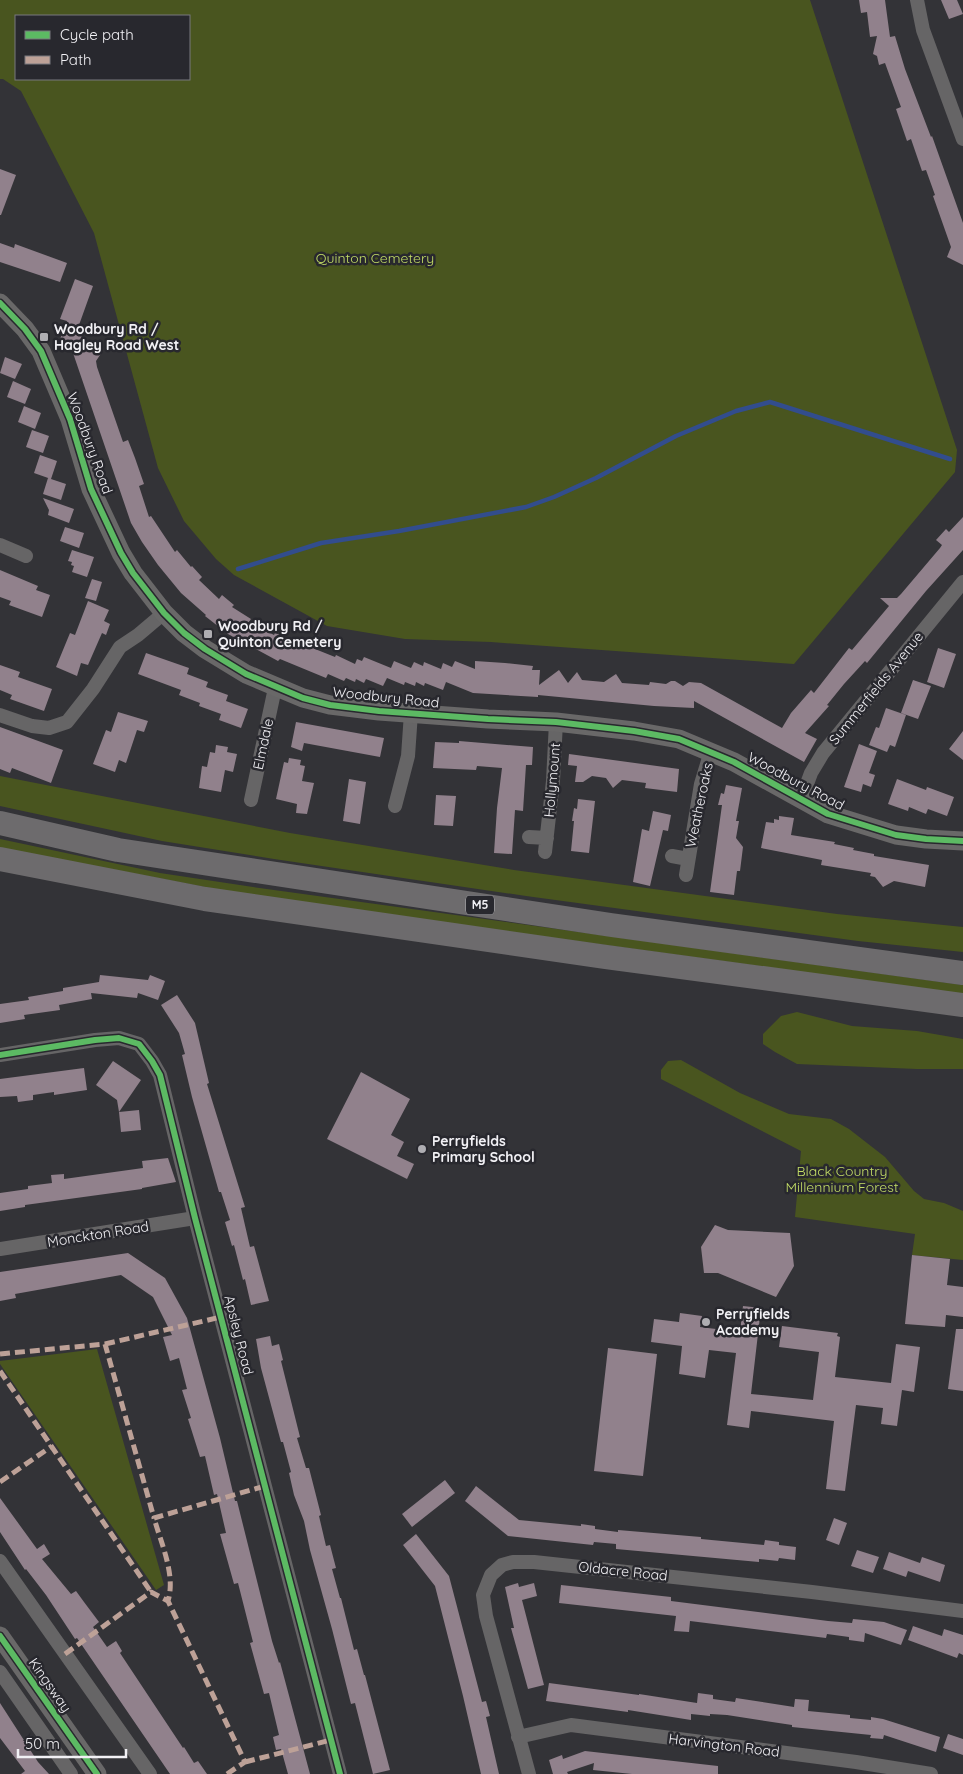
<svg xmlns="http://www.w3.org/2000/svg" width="963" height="1774" viewBox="0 0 963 1774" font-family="Quicksand,sans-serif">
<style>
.green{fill:#49551f;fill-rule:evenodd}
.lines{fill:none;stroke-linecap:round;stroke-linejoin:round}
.stream{stroke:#324d8d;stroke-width:4.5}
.building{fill:#91818c}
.street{stroke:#666566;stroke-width:14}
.secondary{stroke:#696868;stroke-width:19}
.highway{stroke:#6d6b6d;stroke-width:24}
.quiet{stroke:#bda197;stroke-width:5;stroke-dasharray:10 5;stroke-linecap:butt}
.cycleway-casing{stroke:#28282e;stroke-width:9}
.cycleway{stroke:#5cba63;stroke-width:6}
.poi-dot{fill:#afaeb2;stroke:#28282e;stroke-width:2}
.labels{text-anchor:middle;stroke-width:5;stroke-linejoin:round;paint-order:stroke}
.shield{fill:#28282e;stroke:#b5b5b9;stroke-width:1}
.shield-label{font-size:12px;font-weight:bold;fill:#f2f1f5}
.park-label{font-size:14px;fill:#c3dd66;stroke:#28282e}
.poi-label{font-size:14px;font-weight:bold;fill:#f2f1f5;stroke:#28282e;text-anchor:start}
.street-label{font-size:14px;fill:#f2f1f5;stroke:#28282e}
</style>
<rect width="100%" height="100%" fill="#333337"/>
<path class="green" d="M0,0H810L957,450L955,472L794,664L491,642L405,639L327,626L234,575L216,559L184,521L158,468L94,233L21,91L3,79H0ZM16,16H189V79H16Z
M0,776L290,833L514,870L837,914L963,927V952L858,941L526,896L274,859L162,841L0,806Z
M0,839L160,873L253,887L963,985V994L268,899L0,848Z
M797,1012L852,1026L917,1031L963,1039V1069H917L797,1064L775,1052L763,1044V1034L781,1016Z
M681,1060L740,1093L789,1114L831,1119L849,1129L885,1157L914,1191L924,1199L944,1203L963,1211V1260L912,1255L915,1234L795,1217L801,1151L661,1079V1070L668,1061Z
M97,1349L164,1585L156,1590L0,1364V1361Z"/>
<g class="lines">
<path class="stream" d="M238,569L321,543L399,531L526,507L554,497L596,478L676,436L736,411L770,402L950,459"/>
</g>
<path class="building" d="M859,0H885L890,37L895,36L905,69L931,137L932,136L963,223V265L947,257L951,247L933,196L935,195L926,170L922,171L911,139L907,141L896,109L901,107L885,63L879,65L877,56L873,54L877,36L870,37L867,12L861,13Z
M941,0H957L963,14L949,19Z
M0,169L16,175L1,215H0Z
M0,243L14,248L15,244L67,263L60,282L0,262Z
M75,279L93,286L79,325L85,328L77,348L59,342L67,321L60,319Z
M91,348L102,352L96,361L97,367L123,442L128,440L135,458L144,484L139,486L149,517L151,516L175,552L177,550L191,567L192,566L202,577L199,580L219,599L222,595L234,605L232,607L251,619L249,622L274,635L275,633L335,657L336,655L355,664L357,659L362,661L364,657L391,668L394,661L411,668L414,662L423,666L424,662L441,669L443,663L452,667L455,661L475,669V661L505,663L533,666L532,670H540L539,685L559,670L568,683L577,672L582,680L604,682L616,674L622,683L649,685L650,682L666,684L671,681H675L683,686L689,682L701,683L782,728L791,713L811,690L814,693L849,648L852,650L889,606L880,598H897L901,594L940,548L942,545L936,540L946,529L949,532L963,517V550L926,591L867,663L865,661L844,684L827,705L829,706L805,733L817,739L804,762L694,701V708L654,706L538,695V697L473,693L446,682L443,690L425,683L424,686L416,682L415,686L405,682L404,685L387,678L383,686L366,679L364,683L356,679L355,682L346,678L344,681L328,674L326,678L280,659L278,661L228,634L205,616L206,615L181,593L158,565L142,542L131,523L73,353Z
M5,357L22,364L15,379L0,373Z
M13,381L31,389L25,404L7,397Z
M24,406L41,413L35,429L18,422Z
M32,430L49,436L43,453L26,447Z
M40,455L57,461L51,479L34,473Z
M48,478L66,484L61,500L43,494Z
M43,498L74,509L69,523L48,515L49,510Z
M65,527L84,533L79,548L60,541Z
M72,550L94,557L87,577L72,572L74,566L71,565L72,562L68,561Z
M0,570L38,586L36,590L50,595L42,617L9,605L11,601L0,597Z
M92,579L102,582L96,601L85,598Z
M88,601L109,610L104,621L110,624L106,635L102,633L88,665L81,663L77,676L56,667L70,633L75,635Z
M938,648L956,654L944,688L927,682Z
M146,653L189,668L187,674L208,682L206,687L228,695L226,701L248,709L241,728L219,720L221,714L199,706L200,703L179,695L181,690L138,674Z
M0,665L20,672L18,677L52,689L44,711L10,699L12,695L0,690Z
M913,680L931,686L918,719L901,713Z
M886,708L906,715L895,747L890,745L887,752L869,745L876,727L879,728Z
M118,712L148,721L144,732L137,730L126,763L119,760L115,772L93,764L106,730L111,732Z
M296,722L384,738L380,757L304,743L302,751L291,747Z
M0,727L63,750L51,783L12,768L10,773L0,769Z
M963,731V760L949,749Z
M459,741L533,747L532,765H526L523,811L515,810L512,854L494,853L497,808L502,768L477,766L476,770L433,768L435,742L459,743Z
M859,744L877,751L869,773L875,775L871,787L863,784L861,792L844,787Z
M216,745L228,747L227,752L237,754L233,772L225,770L221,792L199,788L202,766L207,767L210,752L215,753Z
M569,754L679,769L677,792L645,788L646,783L622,780L613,788L606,778L592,776L583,782H575L577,766L568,765Z
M289,758L301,760L300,765L305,766L302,781L314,783L307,814L296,813L297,804L276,799L284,762L288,763Z
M349,779L366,782L360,824L343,821Z
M897,779L926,790L927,787L954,797L947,816L928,809L926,814L909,807L908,811L888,804Z
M726,785L742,788L736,821H739L736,838L743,847L740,871H737L734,895L710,892L722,805H718L721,793L724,794Z
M436,795L456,796L453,826L434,825Z
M578,799L595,801L589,853L571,851L574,821H572L574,808L577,809Z
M653,811L671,815L668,831L663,830L650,886L633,882L642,829L649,831Z
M779,816L794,818L791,835L835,842L834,844L854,848L853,850L874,854V856L929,865L925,887L894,881L883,887L875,877L870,876L871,873L821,865L822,860L761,848L766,822L774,823V819L779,820Z
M100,975L148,980L150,975L165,981L158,1000L138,993L137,998L91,993L92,999L59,1005L60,1010L24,1015L25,1019L0,1023V1004L29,1000L28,997L63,991V988L99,982Z
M177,995L195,1023L209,1083L207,1084L245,1207L241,1208L250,1247L254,1246L269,1301L251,1305L245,1279L243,1280L234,1245L232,1246L225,1222L230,1220L221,1192H219L192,1097L182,1055L185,1054L179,1033L161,1005Z
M113,1061L141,1080L119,1112L117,1100L96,1085Z
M84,1068L87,1090L54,1095V1092L33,1095V1100L18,1102L17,1096L0,1097V1079Z
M361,1072L410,1099L391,1135L404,1142L397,1156L414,1164L407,1179L327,1139Z
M139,1110L141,1130L121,1132L119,1112Z
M168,1158L176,1182L142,1188V1189L25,1205V1207L0,1211V1193L28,1189V1186L52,1183L51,1175L64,1174V1179L143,1168L142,1161Z
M715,1225L728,1230L790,1233L794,1266L776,1297L718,1273H704L701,1247Z
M128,1253L165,1278L187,1318L220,1438L235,1501H237L272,1641L279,1663L280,1662L310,1774H288L281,1749L276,1750L273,1737L279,1735L269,1693L264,1694L250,1643L253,1642L238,1583L234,1584L220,1534L226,1533L217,1494L214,1495L205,1456L200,1457L188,1419L191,1418L182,1390L187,1389L179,1358L170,1361L163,1337L172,1335L153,1297L121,1275L15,1294L16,1298L0,1301V1272Z
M912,1255L950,1259L947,1285L963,1287V1317L946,1315L945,1327L905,1324Z
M743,1306L761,1308L751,1394L813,1400L819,1352L779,1347L782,1326L838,1333L837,1336L840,1337L835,1377L891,1383L896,1344L920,1347L914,1392L902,1390L897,1426L881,1424L883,1408L856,1405L845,1491L826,1489L834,1421L751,1411L749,1428L727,1425L736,1353L709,1350L705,1378L679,1374L682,1346L651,1342L654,1319L679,1322L680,1313L702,1316L700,1327L740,1332Z
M956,1329H963V1391L948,1389Z
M270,1336L272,1346L279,1344L283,1360L281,1361L300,1437L297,1438L306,1468H309L321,1515L319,1516L326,1546L330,1545L336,1568L332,1569L340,1598H341L354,1650L357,1649L364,1675H365L390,1770L373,1774L355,1703L351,1704L332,1629L310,1550L304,1521L294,1495L289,1473L291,1472L283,1442H281L261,1368L256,1339Z
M608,1348L657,1354L643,1476L594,1471Z
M445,1480L455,1493L412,1527L402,1514Z
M476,1486L519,1520L581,1526V1524L595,1526V1529L618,1532V1530L701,1537V1539L764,1545L765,1540L779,1542V1545L796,1547L795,1560L779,1558L778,1561L759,1559V1562L616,1549V1544L594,1542L593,1545L508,1536L465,1501Z
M0,1498L37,1549L44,1544L50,1554L42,1559L71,1594L76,1591L84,1602L99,1622L93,1627L107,1647L116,1641L122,1651L120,1653L183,1748L184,1747L194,1763L198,1761L207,1774H170L77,1638L75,1639L46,1595L26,1569L25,1570L0,1532Z
M834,1518L847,1523L839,1545L826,1540Z
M416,1534L449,1576L482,1702L486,1701L490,1716L486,1717L499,1774H481L463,1696L435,1586L403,1545Z
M857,1550L879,1557L873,1573L851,1566Z
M889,1552L920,1563L922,1557L945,1565L940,1582L908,1571L906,1577L883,1569Z
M518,1583L519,1587L534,1583L537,1596L522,1600L544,1685L528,1689L511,1628H514L505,1587Z
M561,1585L671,1597V1601L828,1621L852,1623L853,1619L884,1622L907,1630L901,1645L865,1633L864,1642L849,1640V1637L827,1634L826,1638L690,1621L689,1632L674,1631L676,1616L559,1603Z
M913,1626L942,1636L944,1629L963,1635V1655L959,1653L957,1658L908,1640Z
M549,1683L639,1695V1694L697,1703L698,1693L713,1695V1699L735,1702L736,1698L794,1707L795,1699L809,1700L808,1711L850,1715V1718L871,1720V1717L883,1719L940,1737L936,1752L884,1735L883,1739L870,1738L871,1735L792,1727V1725L727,1715L710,1714V1716L691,1714V1720L628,1710V1712L546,1701Z
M0,1703L38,1762L49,1774H21L25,1771L0,1738Z
M948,1734L963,1739V1755L943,1748Z
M585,1751L718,1766V1774H632L593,1770L594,1763L567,1772L568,1774H553L549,1760L562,1755L563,1759Z"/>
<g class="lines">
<path class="street" d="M917,0L923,30L963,139
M0,545L26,556
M0,715L32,726L49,728L67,722L93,689L120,647L138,635L164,613
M251,800L275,688
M801,800L811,773L823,753L963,582
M395,806L408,756L411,713
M529,837L547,838
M545,852L553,781L556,722
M672,856L688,859
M686,875L701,784L711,751
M0,1055L95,1040L119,1038L139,1044L152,1061L160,1075L195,1218L340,1774
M0,1249L195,1218
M0,1561L150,1774
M0,1672L71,1774
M518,1737L571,1725L856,1762L931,1774
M529,1774L486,1616L483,1595L491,1575L502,1565L513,1562H534L812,1592L963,1611"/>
<path class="secondary" d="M0,303L25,329L41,351L70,419L91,489L121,553L133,573L164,613L184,633L205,649L246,674L303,698L330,705L379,711L488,719L556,722L634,731L679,739L734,762L828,814L896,835L926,839L963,841
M0,1636L97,1774"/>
<path class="highway" d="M0,823L118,850L611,925L963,973
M0,859L205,899L606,957L963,1005"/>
<path class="quiet" d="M105,1344L221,1317
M0,1354L105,1344L154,1518
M0,1371L151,1592
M0,1482L52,1446
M65,1654L151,1592L168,1601
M245,1762L331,1740
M227,1774L245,1762L168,1601C176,1575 161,1543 154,1518L265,1486"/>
<g class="cycleway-casing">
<path id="cycleway" d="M0,303L25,329L41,351L70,419L91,489L121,553L133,573L164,613L184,633L205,649L246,674L303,698L330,705L379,711L488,719L556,722L634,731L679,739L734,762L828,814L896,835L926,839L963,841
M0,1055L95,1040L119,1038L139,1044L152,1061L160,1075L195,1218L340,1774
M0,1636L97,1774"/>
</g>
<use href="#cycleway" class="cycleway"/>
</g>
<g class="poi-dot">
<rect x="39" y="332" width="10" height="10" rx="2.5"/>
<rect x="203" y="629" width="10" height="10" rx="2.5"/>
<circle cx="422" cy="1149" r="5"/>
<circle cx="706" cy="1322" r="5"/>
</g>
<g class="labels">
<rect class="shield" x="466" y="895.5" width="28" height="19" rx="4"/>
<g class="shield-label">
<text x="480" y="909">M5</text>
</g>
<g class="park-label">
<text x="375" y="263">Quinton Cemetery</text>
<text x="842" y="1176">Black Country<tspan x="842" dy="16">Millennium Forest</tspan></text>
</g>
<g class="poi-label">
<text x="54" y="334">Woodbury Rd /<tspan x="54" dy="16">Hagley Road West</tspan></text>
<text x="218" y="631">Woodbury Rd /<tspan x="218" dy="16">Quinton Cemetery</tspan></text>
<text x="432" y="1146">Perryfields<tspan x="432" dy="16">Primary School</tspan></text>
<text x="716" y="1319">Perryfields<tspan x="716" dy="16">Academy</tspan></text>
</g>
<g class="street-label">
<text transform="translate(90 443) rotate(70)" y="5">Woodbury Road</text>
<text transform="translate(876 688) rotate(-51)" y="5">Summerfields Avenue</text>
<text transform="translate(386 697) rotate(6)" y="5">Woodbury Road</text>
<text transform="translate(263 744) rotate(-78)" y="5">Elmdale</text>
<text transform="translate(552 780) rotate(-85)" y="5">Hollymount</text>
<text transform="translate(796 781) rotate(28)" y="5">Woodbury Road</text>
<text transform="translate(699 805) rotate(-78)" y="5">Weatheroaks</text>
<text transform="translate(98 1234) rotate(-9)" y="5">Monckton Road</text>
<text transform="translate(239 1335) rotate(76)" y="5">Apsley Road</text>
<text transform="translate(623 1571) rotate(6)" y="5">Oldacre Road</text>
<text transform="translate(50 1685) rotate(55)" y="5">Kingsway</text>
<text transform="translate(724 1745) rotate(7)" y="5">Harvington Road</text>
</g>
</g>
<rect x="15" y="15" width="175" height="65" fill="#28282e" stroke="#79787e"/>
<rect x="25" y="31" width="25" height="8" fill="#5cba63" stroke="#79787e"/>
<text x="60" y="40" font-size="15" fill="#f2f1f5">Cycle path</text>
<rect x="25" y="56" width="25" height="8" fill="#bda197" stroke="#79787e"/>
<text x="60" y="65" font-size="15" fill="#f2f1f5">Path</text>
<path d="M18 1749v8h108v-8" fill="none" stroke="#f2f1f5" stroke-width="2.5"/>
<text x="25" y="1749" font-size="15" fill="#f2f1f5" stroke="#28282e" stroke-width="4" paint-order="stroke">50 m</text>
</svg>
